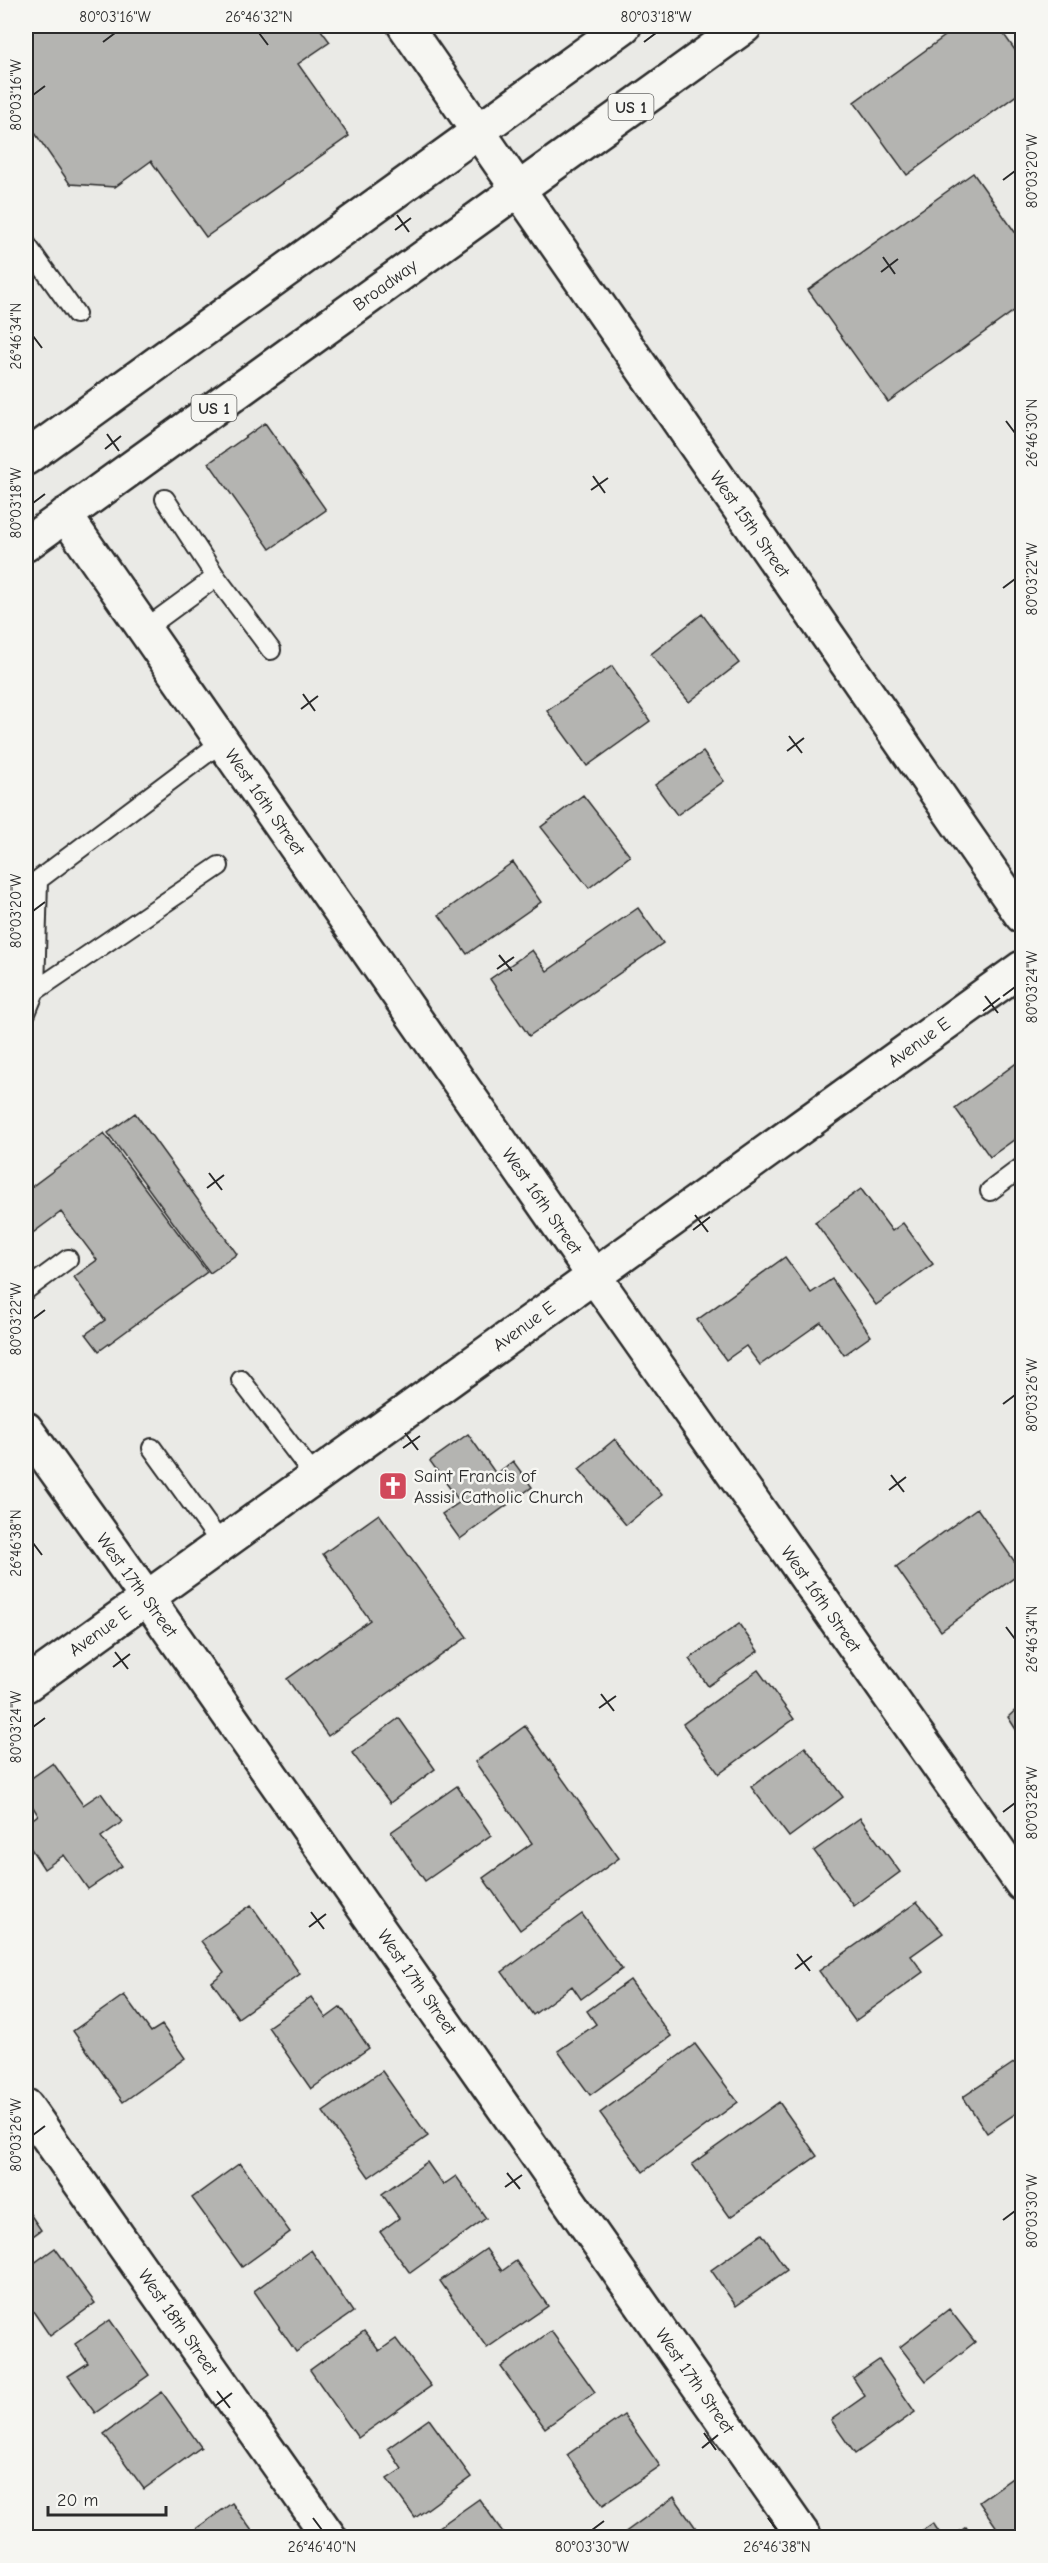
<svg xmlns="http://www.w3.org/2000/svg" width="1048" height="2563" viewBox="0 0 1048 2563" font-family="'Comic Neue',sans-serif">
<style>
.building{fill:#b4b4b1;stroke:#2b2b2b;stroke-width:1.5}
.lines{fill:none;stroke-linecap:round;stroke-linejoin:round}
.service-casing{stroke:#2b2b2b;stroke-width:22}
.minor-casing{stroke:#2b2b2b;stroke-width:38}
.primary-casing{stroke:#2b2b2b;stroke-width:38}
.service{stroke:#f6f6f2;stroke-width:18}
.minor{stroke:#f6f6f2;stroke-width:33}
.primary{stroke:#f6f6f2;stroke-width:33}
.ticks{fill:none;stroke:#2b2b2b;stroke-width:2}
.labels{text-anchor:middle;stroke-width:5;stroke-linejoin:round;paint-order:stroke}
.shield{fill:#f6f6f2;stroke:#686867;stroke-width:1.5}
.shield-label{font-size:16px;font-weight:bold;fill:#2b2b2b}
.street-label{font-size:18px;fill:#2b2b2b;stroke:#f6f6f2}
.poi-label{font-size:18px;fill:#2b2b2b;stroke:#f6f6f2;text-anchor:start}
.neatline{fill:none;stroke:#2b2b2b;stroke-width:2}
.ticks-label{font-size:15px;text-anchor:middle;fill:#2b2b2b}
</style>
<rect width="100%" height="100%" fill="#eaeae6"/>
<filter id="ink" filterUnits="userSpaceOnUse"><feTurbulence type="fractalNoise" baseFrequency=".0167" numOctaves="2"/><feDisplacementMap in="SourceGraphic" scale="12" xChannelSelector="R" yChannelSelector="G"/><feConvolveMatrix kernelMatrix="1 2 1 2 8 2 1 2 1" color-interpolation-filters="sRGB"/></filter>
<g filter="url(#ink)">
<path class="building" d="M26,26H318L330,42L298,64L349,136L206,237L151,161L115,187L70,184L26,120Z
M959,26H998L1022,60V91L907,175L854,102Z
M973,173L1022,242V305L888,402L808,290Z
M265,423L326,510L270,549L209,463Z
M702,614L739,663L689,702L651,654Z
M612,666L650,721L587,766L547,711Z
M703,752L724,781L677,815L655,785Z
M583,795L630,856L589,888L541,827Z
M513,862L541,902L467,954L439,915Z
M638,908L663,943L529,1036L490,979L532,950L547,971Z
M1022,1059V1134L990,1157L955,1108Z
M135,1113L237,1254L210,1273L108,1133Z
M104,1133L207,1272L99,1351L86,1334L105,1320L74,1277L97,1260L61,1212L26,1238V1191Z
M861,1189L892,1231L903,1223L933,1264L876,1305L815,1222Z
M785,1257L811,1293L832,1279L871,1336L844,1355L821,1322L760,1365L746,1346L726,1360L697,1320Z
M468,1434L496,1474L513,1461L532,1487L460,1539L442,1514L460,1502L430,1461Z
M615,1439L662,1495L626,1525L579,1469Z
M977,1508L1022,1572L941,1631L896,1567Z
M379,1514L467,1637L328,1736L287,1679L370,1620L323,1554Z
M739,1624L758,1651L708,1686L689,1659Z
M758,1670L794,1719L719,1774L683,1724Z
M1022,1704V1739L1008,1717Z
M399,1718L435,1769L390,1803L352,1753Z
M525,1726L619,1858L520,1930L483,1878L532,1843L475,1762Z
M805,1747L843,1797L789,1837L751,1787Z
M53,1763L83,1805L101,1793L122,1822L101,1837L122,1866L88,1889L64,1855L44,1869L26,1841V1824L38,1815L26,1796V1782Z
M457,1786L491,1835L425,1881L391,1832Z
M860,1818L900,1872L854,1906L814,1851Z
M917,1902L943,1933L911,1956L923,1972L855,2021L819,1971Z
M251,1905L300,1974L238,2018L212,1982L224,1972L201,1941Z
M582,1914L622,1969L581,1999L572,1986L533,2015L502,1972Z
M630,1980L671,2036L590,2095L558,2051L596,2024L587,2011Z
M124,1995L151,2032L162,2025L185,2058L123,2102L73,2031Z
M311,1997L326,2018L341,2007L369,2048L311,2089L268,2027Z
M695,2044L738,2102L643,2172L600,2113Z
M1018,2060L1022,2067V2109L987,2133L963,2097Z
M382,2071L428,2136L369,2177L323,2112Z
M779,2102L817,2156L730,2217L692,2164Z
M427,2162L443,2185L456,2176L486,2218L410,2273L380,2232L399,2218L382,2194Z
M240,2163L290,2232L242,2267L192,2198Z
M26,2208L41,2230L26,2241Z
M762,2234L787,2270L736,2306L711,2270Z
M55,2248L95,2303L50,2336L26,2301V2269Z
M486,2249L502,2271L516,2261L548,2306L487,2348L440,2281Z
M311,2250L353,2312L296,2352L254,2291Z
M949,2309L975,2342L926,2381L900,2347Z
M110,2320L149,2375L95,2413L68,2376L88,2363L75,2344Z
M364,2331L379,2351L396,2339L431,2386L358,2438L310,2370Z
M551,2331L595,2392L545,2428L501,2367Z
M879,2360L915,2412L855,2454L831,2420L865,2396L853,2378Z
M162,2392L201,2447L144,2489L104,2434Z
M624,2415L660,2466L603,2505L567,2455Z
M429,2419L471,2477L415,2518L387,2479L402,2469L388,2448Z
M1022,2471V2538H1004L979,2502Z
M674,2497L703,2538H621L620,2536Z
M479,2499L507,2538L425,2537Z
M232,2503L257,2538H183Z
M933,2523L943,2538H912Z
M966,2527L974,2538H951Z"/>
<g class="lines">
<g class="service-casing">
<path id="service" d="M26,244L76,314
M165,499L216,577L271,650
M145,629L216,577
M35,991L38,880L223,741
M26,1013L35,991L219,866
M990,1191L1022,1167
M26,1290L68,1259
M241,1380L315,1477
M152,1448L222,1545"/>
</g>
<g class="minor-casing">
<path id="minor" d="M405,26L1022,916
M65,515L594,1276L1022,1884
M26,1429L147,1598L805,2538
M26,1685L1022,968
M26,2106L330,2538"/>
</g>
<g class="primary-casing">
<path id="primary" d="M26,458L624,26
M26,544L745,26"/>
</g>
<use href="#service" class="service"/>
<use href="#minor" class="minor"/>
<use href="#primary" class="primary"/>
</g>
</g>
<path class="ticks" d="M259,33L268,45M103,42L115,33M644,42L656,33M33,95L45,86M1003,180L1015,171M397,215L409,232M395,230L411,218M883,257L895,274M881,272L898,259M33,336L42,348M1006,421L1015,433M107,434L119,451M105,449L121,436M593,476L605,493M591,490L608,478M33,503L45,494M1003,588L1015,579M303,694L315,711M301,709L318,696M789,736L802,753M787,751L804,738M33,911L45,902M499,955L512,971M497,969L514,957M985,996L998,1013M1003,996L1015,987M983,1011L1000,998M209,1173L222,1190M207,1188L224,1175M695,1215L708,1232M693,1230L710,1217M33,1319L45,1310M1003,1404L1015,1395M405,1433L418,1450M403,1448L420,1436M891,1475L904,1492M889,1490L906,1477M33,1543L42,1555M1006,1627L1015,1639M115,1652L128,1669M113,1667L130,1654M601,1694L614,1711M599,1708L616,1696M33,1727L45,1718M1003,1812L1015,1803M311,1912L324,1929M309,1927L326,1914M797,1954L810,1971M795,1969L812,1956M33,2135L45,2126M507,2173L520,2189M505,2187L522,2175M1003,2220L1015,2211M217,2391L230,2408M215,2406L232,2393M704,2433L716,2450M702,2448L718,2435M313,2518L322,2530M768,2518L777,2530M592,2530L604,2521"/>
<defs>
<g id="church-square" transform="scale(1.5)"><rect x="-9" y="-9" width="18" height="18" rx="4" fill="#d1495b" stroke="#f6f6f2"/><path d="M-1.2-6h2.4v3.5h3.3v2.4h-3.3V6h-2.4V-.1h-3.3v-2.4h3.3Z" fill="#fff"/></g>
</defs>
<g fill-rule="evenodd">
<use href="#church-square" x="393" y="1486"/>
</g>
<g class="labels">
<g class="shield">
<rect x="608.5" y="94" width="45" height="26" rx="4.5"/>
<rect x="191.5" y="395" width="45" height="26" rx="4.5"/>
</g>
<g class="shield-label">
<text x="631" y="113">US 1</text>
<text x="214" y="414">US 1</text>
</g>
<g class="street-label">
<text transform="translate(385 285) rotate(-36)" y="6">Broadway</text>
<text transform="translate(750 524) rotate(55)" y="6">West 15th Street</text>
<text transform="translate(265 802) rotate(55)" y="6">West 16th Street</text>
<text transform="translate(919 1042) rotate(-36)" y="6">Avenue E</text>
<text transform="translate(542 1201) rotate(55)" y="6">West 16th Street</text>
<text transform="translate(524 1326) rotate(-36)" y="6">Avenue E</text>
<text transform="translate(137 1585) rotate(54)" y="6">West 17th Street</text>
<text transform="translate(821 1599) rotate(55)" y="6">West 16th Street</text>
<text transform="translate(100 1631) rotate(-36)" y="6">Avenue E</text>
<text transform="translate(417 1982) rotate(55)" y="6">West 17th Street</text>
<text transform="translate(178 2322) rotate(55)" y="6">West 18th Street</text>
<text transform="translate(695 2381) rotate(55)" y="6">West 17th Street</text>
</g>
<g class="poi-label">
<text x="414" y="1482">Saint Francis of<tspan x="414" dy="21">Assisi Catholic Church</tspan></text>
</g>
</g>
<rect width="1048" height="2563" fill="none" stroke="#f6f6f2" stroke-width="66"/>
<path d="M48 2506v9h118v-9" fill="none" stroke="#2b2b2b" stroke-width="3"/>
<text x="57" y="2506" font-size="18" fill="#2b2b2b" stroke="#f6f6f2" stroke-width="4.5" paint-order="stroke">20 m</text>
<rect x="33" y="33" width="982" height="2497" class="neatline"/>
<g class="ticks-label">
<text x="115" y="22">80°03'16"W</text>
<text x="259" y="22">26°46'32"N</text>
<text x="656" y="22">80°03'18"W</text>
<text transform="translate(16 95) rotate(-90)" y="5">80°03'16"W</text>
<text transform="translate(1032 171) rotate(-90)" y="5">80°03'20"W</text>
<text transform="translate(16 336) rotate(-90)" y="5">26°46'34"N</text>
<text transform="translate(1032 433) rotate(-90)" y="5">26°46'30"N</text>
<text transform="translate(16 503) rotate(-90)" y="5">80°03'18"W</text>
<text transform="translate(1032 579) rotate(-90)" y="5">80°03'22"W</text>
<text transform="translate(16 911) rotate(-90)" y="5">80°03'20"W</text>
<text transform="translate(1032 987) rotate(-90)" y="5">80°03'24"W</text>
<text transform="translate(16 1319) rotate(-90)" y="5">80°03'22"W</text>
<text transform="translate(1032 1395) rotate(-90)" y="5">80°03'26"W</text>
<text transform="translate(16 1543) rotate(-90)" y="5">26°46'38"N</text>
<text transform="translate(1032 1639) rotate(-90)" y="5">26°46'34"N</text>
<text transform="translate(16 1727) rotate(-90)" y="5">80°03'24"W</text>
<text transform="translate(1032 1803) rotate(-90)" y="5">80°03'28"W</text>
<text transform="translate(16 2135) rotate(-90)" y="5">80°03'26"W</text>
<text transform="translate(1032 2211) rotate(-90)" y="5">80°03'30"W</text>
<text x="322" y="2552">26°46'40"N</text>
<text x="592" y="2552">80°03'30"W</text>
<text x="777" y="2552">26°46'38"N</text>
</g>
</svg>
